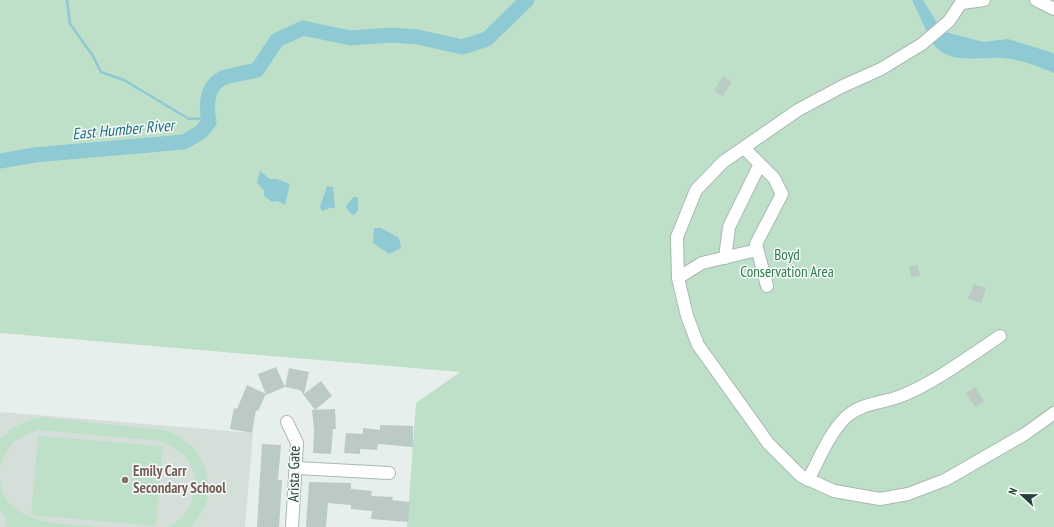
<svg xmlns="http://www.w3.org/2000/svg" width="1054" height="527" viewBox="0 0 1054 527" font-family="'PT Sans Narrow',sans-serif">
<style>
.built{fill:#d4dfda}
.green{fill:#bfe0c8}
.water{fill:#8ec9d4}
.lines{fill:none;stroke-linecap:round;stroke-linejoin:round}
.stream{stroke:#8ec9d4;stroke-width:2.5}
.river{stroke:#8ec9d4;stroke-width:15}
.building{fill:#bbcac4}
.minor-casing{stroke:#a8b8b2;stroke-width:14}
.minor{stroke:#fff;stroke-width:12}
.education-dot{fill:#8d6e63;stroke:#f7fbf9;stroke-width:1.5}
.labels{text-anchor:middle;stroke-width:3;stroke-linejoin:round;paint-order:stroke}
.park-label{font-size:15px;fill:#2d7a4b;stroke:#f7fbf9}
.education-label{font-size:15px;font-weight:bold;fill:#785e54;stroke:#f7fbf9;text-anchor:start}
.street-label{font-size:15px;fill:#24423a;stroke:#f7fbf9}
.water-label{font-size:16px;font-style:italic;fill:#1c6f80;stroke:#f7fbf9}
</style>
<rect width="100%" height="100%" fill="#e6efeb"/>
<path class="built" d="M0,412L253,433L245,527H0Z"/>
<path class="green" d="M0,0H1054V527H407L416,403L460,372L0,333Z
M41,417L163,430C193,437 215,468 207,500C204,510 197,519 191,527H169C194,513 205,478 184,456C177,449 169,445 160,441L39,430C16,437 6,446 0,469V439C12,427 24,421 41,417Z
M38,436L163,446L156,526L31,515Z
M0,478C4,527 63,523 100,527H5L6,518L0,511Z"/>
<path class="water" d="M912,0H923L942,31L983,42L1008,39L1050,52L1054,54V73C1038,66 1022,60 1004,58C984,56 951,65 936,47C928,37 918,12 912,0Z
M260,171L270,179H277L290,184L285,205L278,201L272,202L264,196V190L257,183Z
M327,186L333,187L335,208H330L322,211L320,207Z
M354,196L358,198V210L354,215L349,212L346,206Z
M374,228H381L399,238L401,248L389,254L373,243Z"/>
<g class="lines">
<path class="stream" d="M67,0L70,24L93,56L101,72L124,80L189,119L208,118"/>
<path class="river" d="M0,161L34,155L184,142L201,132L209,122C206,108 206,87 221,79C228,75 247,73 257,70L277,40L303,28L350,38L392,35L418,37L462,47L487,39L527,0"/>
</g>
<path class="building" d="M723,76L732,82L723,96L714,91Z
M918,265L920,276L911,277L909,266Z
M974,284L986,288L981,303L968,299Z
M276,367L285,387L266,395L258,374Z
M289,368L309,372L304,394L321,381L332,396L315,410L300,390L285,387Z
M247,385L266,394L258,411L256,410L252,433L230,429L234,408L237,409Z
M975,387L984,401L975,407L966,393Z
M335,409L336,429H333L331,454L313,453L314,430L312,410Z
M380,425L413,426V447L378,444L377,450L360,449V454L344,453L346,433L363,434V428L380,430Z
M262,444L281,445L278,480H282L279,527H257Z
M309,482L351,483V489L372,491L371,496L393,497L392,500L410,502L408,522L371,519L372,511L351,509V505L328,503L326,527H306Z"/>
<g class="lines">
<g class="minor-casing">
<path id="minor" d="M963,0L949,21L922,44L881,69L843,86L798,110L723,162L696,190L677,237L678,278L687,316L698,345L768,443L801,476L834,491L880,499L908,494L945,480L1025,434L1054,413
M1036,0L1054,9
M962,3L984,0
M744,148L774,178L782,194L756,244L767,286
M725,258L729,227L760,164
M678,278L702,263L757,250
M287,422L297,443L292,527
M297,468L389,473
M808,480C819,460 828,435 845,418C862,402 881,404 901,396C934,383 970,356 1000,336"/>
</g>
<use href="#minor" class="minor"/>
</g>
<circle class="education-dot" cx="125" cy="480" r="4"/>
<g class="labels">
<g class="park-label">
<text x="787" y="260">Boyd<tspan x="787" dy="17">Conservation Area</tspan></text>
</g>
<g class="education-label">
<text x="133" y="476">Emily Carr<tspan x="133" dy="17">Secondary School</tspan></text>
</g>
<g class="street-label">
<text transform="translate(294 474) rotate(-89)" y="5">Arista Gate</text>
</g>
<g class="water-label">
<text transform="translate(123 129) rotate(-5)" y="6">East Humber River</text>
</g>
</g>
<g transform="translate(1022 495) rotate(292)" stroke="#f7fbf9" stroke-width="3" paint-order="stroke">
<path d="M0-3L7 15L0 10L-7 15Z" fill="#24423a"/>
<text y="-6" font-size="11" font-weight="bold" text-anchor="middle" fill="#24423a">N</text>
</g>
</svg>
